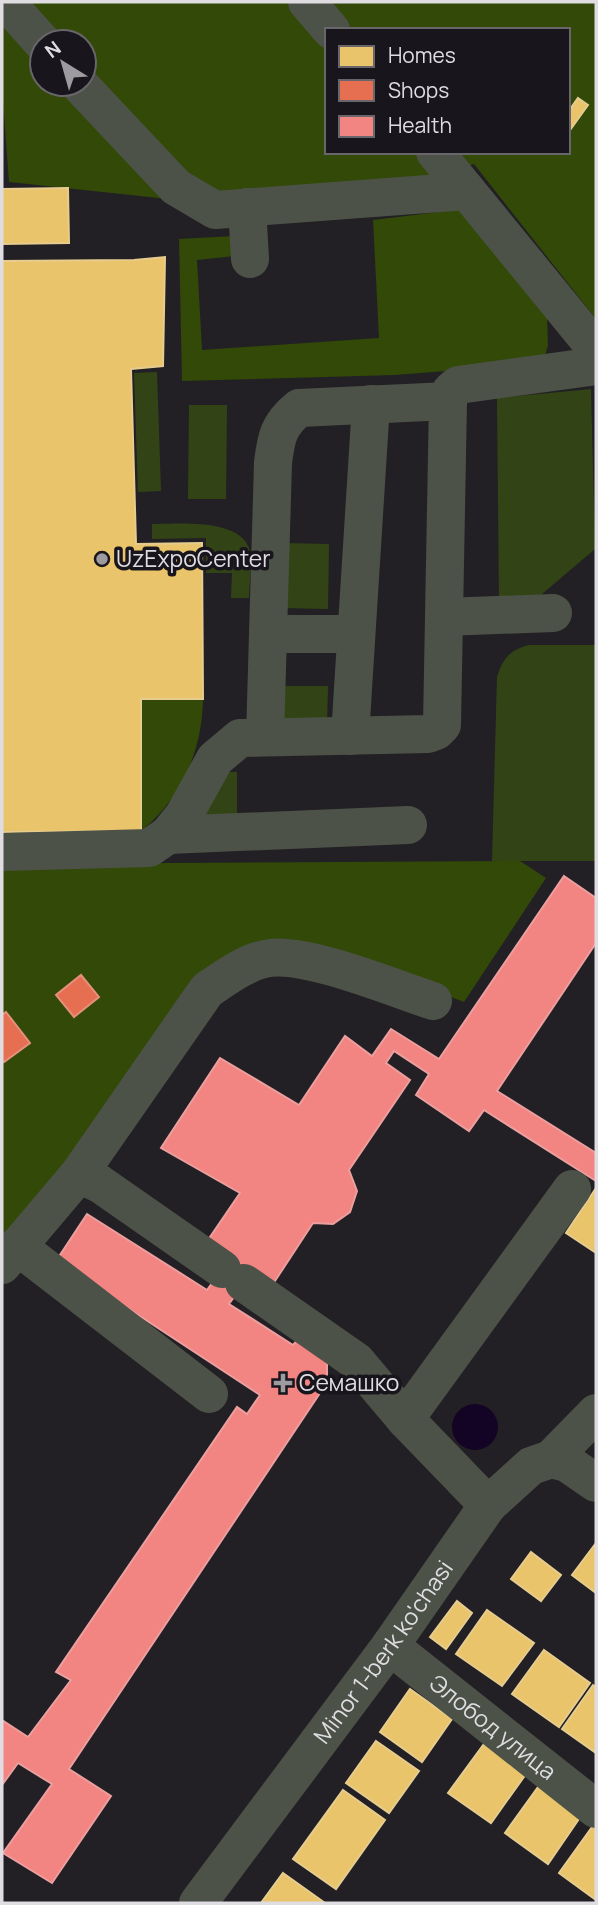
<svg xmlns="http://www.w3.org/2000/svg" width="598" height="1905" viewBox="0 0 598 1905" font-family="Manrope,sans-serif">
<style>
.green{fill:#324416}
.forest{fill:#324908;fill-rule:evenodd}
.water{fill:#130324}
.homes{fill:#e9c46a;stroke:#e6cc8e;stroke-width:2}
.shops{fill:#e76f51;stroke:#e5907c;stroke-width:2}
.health{fill:#f28482;stroke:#ec9f9f;stroke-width:2}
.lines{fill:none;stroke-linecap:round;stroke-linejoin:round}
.minor{stroke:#4d5248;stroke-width:38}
.poi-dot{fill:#9d9ba0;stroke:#18151c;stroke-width:2.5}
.labels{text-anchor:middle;stroke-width:7;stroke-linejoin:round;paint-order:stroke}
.poi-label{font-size:23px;fill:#dfdde2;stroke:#18151c;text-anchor:start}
.street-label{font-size:23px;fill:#dfdde2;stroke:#18151c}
</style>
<rect width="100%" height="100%" fill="#222024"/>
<path class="green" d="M157,372L161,491L138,492L134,373Z
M591,389L595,549L535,600L499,601L497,398Z
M189,405H227L226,499H188Z
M152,524C177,524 238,518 249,548C253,559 249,586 249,598H231L232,573H206V538L152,539Z
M284,543L329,544L328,609L283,608Z
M529,645H596V861H492L497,677C503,658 510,650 529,645Z
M283,686H328L327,726H282Z
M224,772H237V821L202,818Z"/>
<path class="forest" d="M2,2H596V319L474,164L380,188L224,205L9,182L2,88ZM327,30H568V152H327ZM42,42H84V84H42Z
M464,209L547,317L548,345L545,356L537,364L395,375L182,381L179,239L235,236V256L197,260L202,350L379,338L373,220Z
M141,699H203C202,751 182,798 141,831Z
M520,861L546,878L464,1002L435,991L271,947L2,1240V864Z"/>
<path class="water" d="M452 1427a23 23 0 1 1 46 0a23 23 0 1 1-46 0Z"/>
<path class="homes" d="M578,98L588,105L568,133V112Z
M2,131V189L68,188L69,243L2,244Z
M165,257L163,366L131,369L136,544L202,543L203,699H141V831L2,832V261L134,260Z
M596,1188V1253L566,1233Z
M596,1543V1593L572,1575Z
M531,1552L561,1575L541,1601L511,1579Z
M457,1601L472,1613L446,1649L430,1637Z
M487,1610L534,1643L502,1686L456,1654Z
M544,1650L590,1683L559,1727L512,1694Z
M593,1685L596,1687V1753L562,1729Z
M410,1689L452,1719L422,1762L380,1732Z
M376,1741L419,1771L389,1813L346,1783Z
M484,1744L526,1774L491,1823L448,1793Z
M541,1783L583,1813L548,1864L505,1833Z
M343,1790L385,1820L336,1889L293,1859Z
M595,1823L596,1825V1900L559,1873Z
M283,1873L325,1903H261Z"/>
<path class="shops" d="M81,975L99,997L74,1017L56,995Z
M6,1012L30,1043L4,1062L2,1059V1015Z"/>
<path class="health" d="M564,876L596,898V943L497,1091L596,1153V1181L484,1110L469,1131L416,1095L429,1074L394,1051L386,1063L410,1080L349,1170L357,1191L350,1212L333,1224L313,1223L273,1284L252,1272L229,1304L293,1345L300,1337L321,1351L327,1364V1380L324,1387L69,1769L111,1796L52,1883L3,1853L52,1784L18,1763L2,1785V1720L28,1737L71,1680L56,1672L237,1407L247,1414L260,1395L56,1261L87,1214L207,1290L231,1257L206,1243L240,1193L161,1148L220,1058L299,1105L345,1036L372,1056L391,1029L439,1059Z"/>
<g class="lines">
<g class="minor">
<path d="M6,2L42,42"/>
<path d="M307,2L331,30"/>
<path d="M79,84L176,187L215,210L467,191L596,349"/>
<path d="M435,152L467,191"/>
<path d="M247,207L250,259"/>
<path d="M444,617L553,613"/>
<path d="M268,634H356"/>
<path d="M350,736L371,404"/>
<path d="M265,737L273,463C276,438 278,425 299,408L448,401"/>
<path d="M168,835L408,825"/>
<path d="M2,852L149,848L168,835L184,815L215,759L240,738L428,734L436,731L442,725L448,401L451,391L458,385L596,366"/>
<path d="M79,1174L207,990C225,978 247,961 270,958C309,953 393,988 433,1001"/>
<path d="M17,1246L209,1394"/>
<path d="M2,1265L79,1174L100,1184L222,1269"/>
<path d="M244,1283L356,1361L405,1419"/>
<path d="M551,1459L596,1413"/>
<path d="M488,1505L405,1419L572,1189"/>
<path id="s1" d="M390,1646L596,1809"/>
<path id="s2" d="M198,1903L390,1646L488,1505L531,1466L551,1459L567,1463L596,1483"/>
</g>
</g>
<g class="poi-dot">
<circle cx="102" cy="559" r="7"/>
<path d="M279.5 1372.5h7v7h7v7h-7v7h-7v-7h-7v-7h7z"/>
</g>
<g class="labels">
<g class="poi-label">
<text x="116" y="567">UzExpoCenter</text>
<text x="299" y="1391">Семашко</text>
</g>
<g class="street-label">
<text dy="8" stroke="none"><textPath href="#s2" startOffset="312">Minor 1-berk ko'chasi</textPath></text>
<text dy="8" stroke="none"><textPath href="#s1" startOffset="131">Элобод улица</textPath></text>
</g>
</g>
<rect width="598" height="1905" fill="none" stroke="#dfdde2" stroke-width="7"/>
<rect x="325" y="28" width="245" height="126" fill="#18151c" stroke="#68656b" stroke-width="2"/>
<rect x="339" y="46" width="35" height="21" fill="#e9c46a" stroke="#68656b" stroke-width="2"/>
<text x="388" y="63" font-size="21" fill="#dfdde2">Homes</text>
<rect x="339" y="80" width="35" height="21" fill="#e76f51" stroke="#68656b" stroke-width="2"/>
<text x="388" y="98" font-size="21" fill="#dfdde2">Shops</text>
<rect x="339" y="116" width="35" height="21" fill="#f28482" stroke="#68656b" stroke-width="2"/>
<text x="388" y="133" font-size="21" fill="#dfdde2">Health</text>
<g transform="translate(63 63) rotate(323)"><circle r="33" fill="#18151c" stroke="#68656b" stroke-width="2"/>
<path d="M0-5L12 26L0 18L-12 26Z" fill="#9d9ba0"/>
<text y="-10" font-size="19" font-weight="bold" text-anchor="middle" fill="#dfdde2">N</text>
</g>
</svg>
